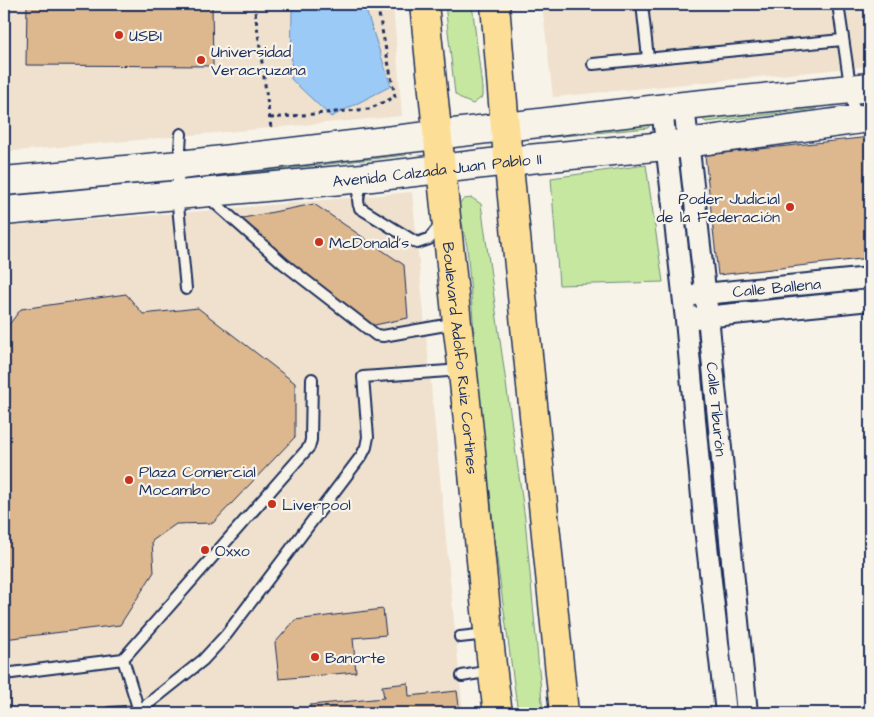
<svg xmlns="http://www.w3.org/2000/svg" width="874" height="717" viewBox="0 0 874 717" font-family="'Architects Daughter',sans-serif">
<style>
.built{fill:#efe1cd}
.green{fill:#c5e7a0;stroke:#708b7f}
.water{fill:#9bcaf6;stroke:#688cb9}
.building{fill:#ddb78e;stroke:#1b2f5e}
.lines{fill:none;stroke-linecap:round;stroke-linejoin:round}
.service-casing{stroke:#1b2f5e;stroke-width:14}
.minor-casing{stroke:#1b2f5e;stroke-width:24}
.secondary-casing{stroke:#1b2f5e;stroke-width:31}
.primary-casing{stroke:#1b2f5e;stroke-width:31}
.path{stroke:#1b2f5e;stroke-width:3;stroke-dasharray:4 4;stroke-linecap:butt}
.service{stroke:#f7f3e8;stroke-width:10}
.minor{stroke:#f7f3e8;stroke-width:20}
.secondary{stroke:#f7f3e8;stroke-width:28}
.primary{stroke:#fcde96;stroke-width:28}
.poi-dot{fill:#c8321e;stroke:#f7f3e8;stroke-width:2}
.labels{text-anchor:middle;stroke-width:4.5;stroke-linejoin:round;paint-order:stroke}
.poi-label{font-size:16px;fill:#1b2f5e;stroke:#f7f3e8;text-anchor:start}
.street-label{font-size:16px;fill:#1b2f5e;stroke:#f7f3e8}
</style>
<rect width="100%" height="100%" fill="#f7f3e8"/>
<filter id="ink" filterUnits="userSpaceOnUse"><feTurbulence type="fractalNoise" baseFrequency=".02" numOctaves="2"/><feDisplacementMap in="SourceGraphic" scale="10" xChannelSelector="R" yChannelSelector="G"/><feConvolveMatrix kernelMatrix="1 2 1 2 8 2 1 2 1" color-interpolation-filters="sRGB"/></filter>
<g filter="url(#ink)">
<path class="built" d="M4,4H393L402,116L4,152Z
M542,4H870V66L553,97Z
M412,192L463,713H4V227L204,211Z"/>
<path class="green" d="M445,4H472L482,87V97L473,104L463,100L455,94Z
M819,105L816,109L706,122L701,118Z
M651,123L648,128L543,138L537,135Z
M409,150L406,155L200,179L194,174Z
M646,165L663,282L559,285L551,178Z
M161,178L158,182L4,197V187Z
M472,198L481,204L525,519L543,713H518L498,567L481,415L467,246L458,205L464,199Z"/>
<path class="water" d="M301,4H364L391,86L331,117L291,79L292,10L300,6Z"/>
<path class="building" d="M27,4H212L213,66L26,65Z
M870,137V258L718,275L705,155Z
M314,204L404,265L408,318L370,326L238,219Z
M126,294L143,314L198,308L295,383V437L213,523L176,524L152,541L154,572L120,625L4,639V331L21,309Z
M383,609L386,635L353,638L356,672L279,679L275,643L295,620Z
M408,683L409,696L457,691L460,713H311L310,705L384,698L382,686Z"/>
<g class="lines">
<g class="service-casing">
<path id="service" d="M642,4L648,58
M838,4L855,119
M593,64L842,40
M181,134L177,195L186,289
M363,179C361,188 355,199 360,208L417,243L429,239L442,223
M207,196L284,264L376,335L383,336L457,323
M460,637L487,634
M123,659L139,711
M4,674L123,659L309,447L311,440L312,379
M462,676L491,671
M109,713L139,711L203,660L226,635L362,455L366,447L368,437L363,377L462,370"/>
</g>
<g class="minor-casing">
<g id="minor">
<path id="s1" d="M684,106L708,316L747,713"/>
<path d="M662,108L686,320L704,519L726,713"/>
<path id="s2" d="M693,295L870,278"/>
<path d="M695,318L870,300"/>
</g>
</g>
<g class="secondary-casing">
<g id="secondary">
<path d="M4,181L180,165L684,106L870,87"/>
<path id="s3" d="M4,211L363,178L508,161L665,146L870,118"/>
</g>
</g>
<g class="primary-casing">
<g id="primary">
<path id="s4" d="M424,4L457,323C474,452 480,584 498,713"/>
<path d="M495,4L505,127L564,713"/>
</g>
</g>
<path class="path" d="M254,4L271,128
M270,118L369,109L395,97L377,4"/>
<use href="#service" class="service"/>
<use href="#minor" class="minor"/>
<use href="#secondary" class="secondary"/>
<use href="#primary" class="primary"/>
</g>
</g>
<g class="poi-dot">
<circle cx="119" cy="35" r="5"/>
<circle cx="201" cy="60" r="5"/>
<circle cx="790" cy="207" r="5"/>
<circle cx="319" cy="242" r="5"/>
<circle cx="129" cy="480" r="5"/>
<circle cx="272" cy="504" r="5"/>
<circle cx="205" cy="550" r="5"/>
<circle cx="315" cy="657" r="5"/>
</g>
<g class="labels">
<g class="poi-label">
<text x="129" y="41">USBI</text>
<text x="211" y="57">Universidad<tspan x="211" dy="18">Veracruzana</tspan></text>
<text x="780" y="204" text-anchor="end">Poder Judicial<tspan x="780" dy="18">de la Federación</tspan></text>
<text x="329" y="248">McDonald's</text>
<text x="139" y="477">Plaza Comercial<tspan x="139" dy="18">Mocambo</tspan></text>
<text x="282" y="510">Liverpool</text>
<text x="215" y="556">Oxxo</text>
<text x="325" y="663">Banorte</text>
</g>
<g class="street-label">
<text dy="6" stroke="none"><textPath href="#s3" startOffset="435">Avenida Calzada Juan Pablo II</textPath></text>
<text dy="6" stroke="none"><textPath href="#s2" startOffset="84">Calle Ballena</textPath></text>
<text dy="6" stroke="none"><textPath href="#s4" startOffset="356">Boulevard Adolfo Ruiz Cortines</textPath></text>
<text dy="6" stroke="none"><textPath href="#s1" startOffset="305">Calle Tiburón</textPath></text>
</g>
</g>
<rect width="874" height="717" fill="none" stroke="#f7f3e8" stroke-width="20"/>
<rect x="10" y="10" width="854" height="697" fill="none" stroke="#1b2f5e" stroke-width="2" filter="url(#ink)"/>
</svg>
